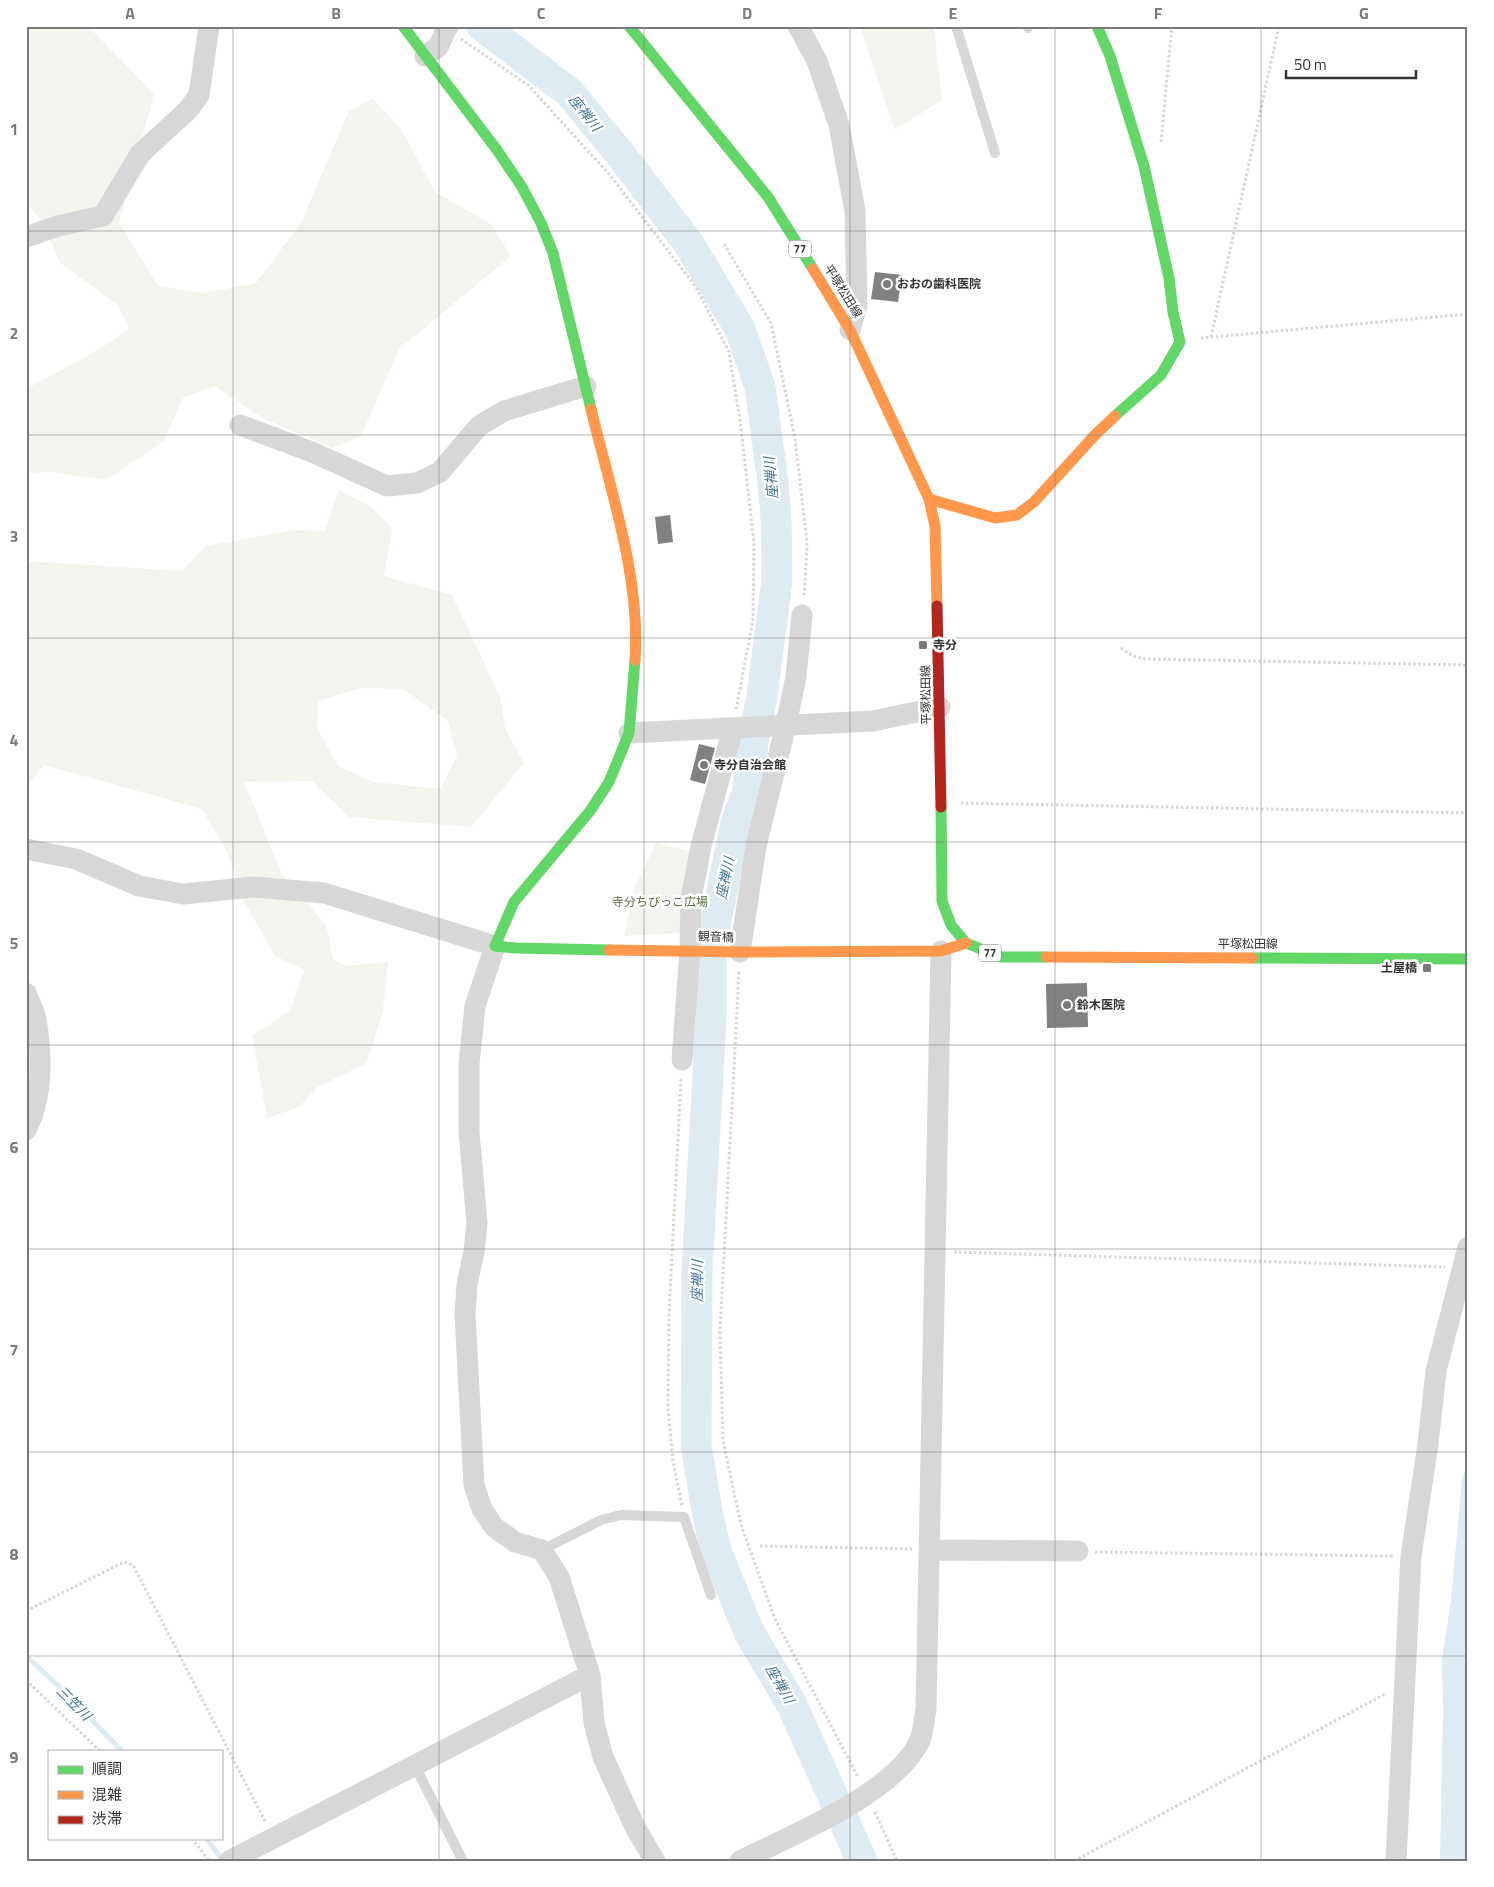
<svg xmlns="http://www.w3.org/2000/svg" width="1494" height="1887" viewBox="0 0 1494 1887" font-family="'Titillium Web','Noto Sans JP',sans-serif">
<style>
.green{fill:#f1f5ed;fill-rule:evenodd}
.water{fill:#ddebf3}
.lines{fill:none;stroke-linecap:round;stroke-linejoin:round}
.stream{stroke:#ddebf3;stroke-width:5}
.river{stroke:#ddebf3;stroke-width:31}
.building{fill:#818181}
.path{stroke:#d6d6d6;stroke-width:3;stroke-dasharray:2.5 2.5;stroke-linecap:butt}
.lane{stroke:#d7d7d7;stroke-width:10}
.street{stroke:#d7d7d7;stroke-width:21}
.fast{stroke:#63d668;stroke-width:11}
.slow{stroke:#ff974d;stroke-width:11}
.jam{stroke:#b3261e;stroke-width:11}
.grid{fill:none;stroke:#7a7a7a;stroke-width:1;stroke-opacity:0.55}
.poi-dot{fill:#7a7a7a;stroke:#fff;stroke-width:2}
.labels{text-anchor:middle;stroke-width:5;stroke-linejoin:round;paint-order:stroke}
.shield{fill:#fff;stroke:#707070;stroke-width:1}
.shield-label{font-size:11px;font-weight:bold;fill:#333}
.poi-label{font-size:12px;font-weight:bold;fill:#333;stroke:#fff;text-anchor:start}
.street-label{font-size:12px;fill:#333;stroke:#fff}
.park-label{font-size:12px;fill:#56703f;stroke:#fff}
.water-label{font-size:14px;font-style:italic;fill:#3f7597;stroke:#fff}
.neatline{fill:none;stroke:#7a7a7a;stroke-width:2}
.grid-label{font-size:16px;text-anchor:middle;font-weight:bold;fill:#7a7a7a}
</style>
<rect width="100%" height="100%" fill="#fff"/>
<path class="green" d="M26,26H88L154,94L119,223L158,286L201,293L255,284L301,223L349,111L373,99L401,129L435,192L491,224L511,256L399,349L361,436L332,448L262,418L215,386L183,398L164,441L106,480L50,472L26,473V389L98,350L129,329L118,305L60,263L41,220L26,203Z
M860,26H934L942,100L895,130Z
M339,490L373,508L392,529L384,576L452,595L500,697L506,731L524,763L471,827L349,817L312,781L244,782L281,873L326,925L333,959L346,966L388,962L383,1010L367,1063L318,1087L299,1107L267,1118L252,1036L291,1010L304,970L275,956L243,899L228,854L202,809L44,765L26,788V561L182,571L206,546L294,530L325,531ZM362,688L403,689L448,721L457,756L441,789L373,782L338,766L317,728L318,701Z
M656,843L694,852L683,933L624,936L635,887Z"/>
<path class="water" d="M1468,1463V1861H1440L1443,1712L1442,1658L1451,1601L1462,1478Z"/>
<g class="lines">
<path class="stream" d="M26,1656L62,1689L122,1751
M206,1838L223,1861"/>
<path class="river" d="M482,26L569,92L620,154L689,244L740,329L760,387L773,482L776,519L777,580L762,696L753,742L747,794L736,823L711,944V1019L697,1271L696,1445L707,1511L716,1551L749,1632L791,1703L862,1861"/>
</g>
<path class="building" d="M875,272L902,275L898,302L871,299Z
M670,515L673,542L658,544L655,517Z
M699,744L715,748L705,784L690,780Z
M1087,983L1088,1027L1047,1028L1046,984Z"/>
<g class="lines">
<path class="path" d="M461,39L528,85L609,174L696,287L729,352L740,420L754,543L753,620L736,710
M1161,142L1172,26
M724,244L771,323L795,438L807,543L804,597
M1211,337L1279,26
M1201,338L1468,314
M1121,648L1133,656L1145,659L1468,665
M961,803L1468,813
M739,972L720,1332L723,1441L741,1525L775,1619L858,1777
M681,1079L669,1313L668,1408L673,1461L682,1506
M954,1252L1445,1267
M760,1546L912,1549
M1095,1552L1393,1556
M26,1611L124,1562L133,1565L266,1823
M26,1680L100,1751
M875,1812L897,1861
M192,1838L209,1861
M1074,1861L1387,1693"/>
<path class="lane" d="M956,26L995,153
M1027,26L1028,28
M542,1550L601,1520L621,1515L684,1517L711,1595
M415,1766L463,1861"/>
<path class="street" d="M798,26L817,61L839,125L855,211L857,305L850,330
M425,56L438,47L448,26
M26,237L58,226L103,216L140,154L188,110L199,95L209,26
M240,425L312,452L387,486L417,483L440,472L479,426L504,411L586,386
M629,733L873,721L940,707
M26,849L76,859L139,886L183,894L253,887L324,893L495,946L475,1006L469,1064V1132L477,1223L474,1252L467,1284L465,1314L474,1485L482,1509L494,1527L515,1542L542,1550L559,1577L590,1675L594,1723L603,1757L636,1829L655,1861
M740,952L756,846L786,725L796,677L802,615
M26,993C29,1001 34,1010 36,1019C42,1055 43,1097 26,1130
M682,1060L690,950L691,899L701,846L733,728
M930,1550L1078,1551
M229,1861L590,1675
M740,1861C792,1835 887,1797 917,1746C923,1737 924,1720 926,1709L941,951
M1396,1861L1411,1556L1428,1444L1436,1371L1468,1247"/>
<path class="fast" d="M403,26L497,150L522,187L541,223L553,253L591,409
M629,26L768,197L813,269
M1097,26L1110,56L1144,166L1169,278L1173,312L1180,342L1161,375L1115,416
M941,807L942,901L951,925L966,943L1001,957H1046
M609,950L516,948L495,946L514,902L590,811L609,782L629,733L635,660
M1252,958L1468,959"/>
<path class="slow" d="M813,269L850,330L929,499L935,526L937,606
M591,409C610,489 641,578 635,660
M929,499L995,518L1017,515L1034,502L1095,435L1115,416
M609,950L740,952L941,951L966,943
M1046,957L1252,958"/>
<path class="jam" d="M937,606L941,807"/>
</g>
<path class="grid" d="M233,26V1861M439,26V1861M644,26V1861M850,26V1861M1055,26V1861M1261,26V1861M26,231H1468M26,435H1468M26,638H1468M26,842H1468M26,1045H1468M26,1249H1468M26,1452H1468M26,1656H1468"/>
<g class="poi-dot">
<circle cx="887" cy="284" r="5"/>
<rect x="918" y="640" width="10" height="10" rx="2.5"/>
<circle cx="704" cy="765" r="5"/>
<rect x="1422" y="963" width="10" height="10" rx="2.5"/>
<circle cx="1067" cy="1005" r="5"/>
</g>
<g class="labels">
<g class="shield">
<rect x="789" y="240.5" width="22" height="17" rx="4"/>
<rect x="979" y="944.5" width="22" height="17" rx="4"/>
</g>
<g class="shield-label">
<text x="800" y="253">77</text>
<text x="990" y="957">77</text>
</g>
<g class="poi-label">
<text x="897" y="288">おおの歯科医院</text>
<text x="933" y="649">寺分</text>
<text x="714" y="769">寺分自治会館</text>
<text x="1417" y="972" text-anchor="end">土屋橋</text>
<text x="1077" y="1009">鈴木医院</text>
</g>
<g class="street-label">
<text transform="translate(843 291) rotate(58)" y="4">平塚松田線</text>
<text transform="translate(926 695) rotate(-91)" y="4">平塚松田線</text>
<text transform="translate(716 937) rotate(2)" y="4">観音橋</text>
<text x="1248" y="948">平塚松田線</text>
</g>
<g class="park-label">
<text x="660" y="906">寺分ちびっこ広場</text>
</g>
<g class="water-label">
<text transform="translate(585 113) rotate(51)" y="5">座禅川</text>
<text transform="translate(771 478) rotate(-95)" y="5">座禅川</text>
<text transform="translate(725 878) rotate(-78)" y="5">座禅川</text>
<text transform="translate(697 1281) rotate(-89)" y="5">座禅川</text>
<text transform="translate(780 1684) rotate(60)" y="5">座禅川</text>
<text transform="translate(74 1703) rotate(45)" y="5">三笠川</text>
</g>
</g>
<rect width="1494" height="1887" fill="none" stroke="#ffffff" stroke-width="55"/>
<rect x="48" y="1750" width="175" height="90" fill="#ffffff" stroke="#adadad"/>
<rect x="58" y="1766" width="25" height="8" fill="#63d668" stroke="#adadad"/>
<text x="92" y="1774" font-size="15" fill="#333333">順調</text>
<rect x="58" y="1791" width="25" height="8" fill="#ff974d" stroke="#adadad"/>
<text x="92" y="1800" font-size="15" fill="#333333">混雑</text>
<rect x="58" y="1816" width="25" height="8" fill="#b3261e" stroke="#adadad"/>
<text x="92" y="1824" font-size="15" fill="#333333">渋滞</text>
<path d="M1286 70v8h130v-8" fill="none" stroke="#333333" stroke-width="2.5"/>
<text x="1294" y="70" font-size="15" fill="#333333" stroke="#ffffff" stroke-width="4" paint-order="stroke">50 m</text>
<rect x="28" y="28" width="1438" height="1832" class="neatline"/>
<g class="grid-label">
<text x="130" y="19">A</text>
<text x="336" y="19">B</text>
<text x="541" y="19">C</text>
<text x="747" y="19">D</text>
<text x="953" y="19">E</text>
<text x="1158" y="19">F</text>
<text x="1364" y="19">G</text>
<text x="14" y="135">1</text>
<text x="14" y="339">2</text>
<text x="14" y="542">3</text>
<text x="14" y="746">4</text>
<text x="14" y="949">5</text>
<text x="14" y="1153">6</text>
<text x="14" y="1356">7</text>
<text x="14" y="1560">8</text>
<text x="14" y="1763">9</text>
</g>
</svg>
